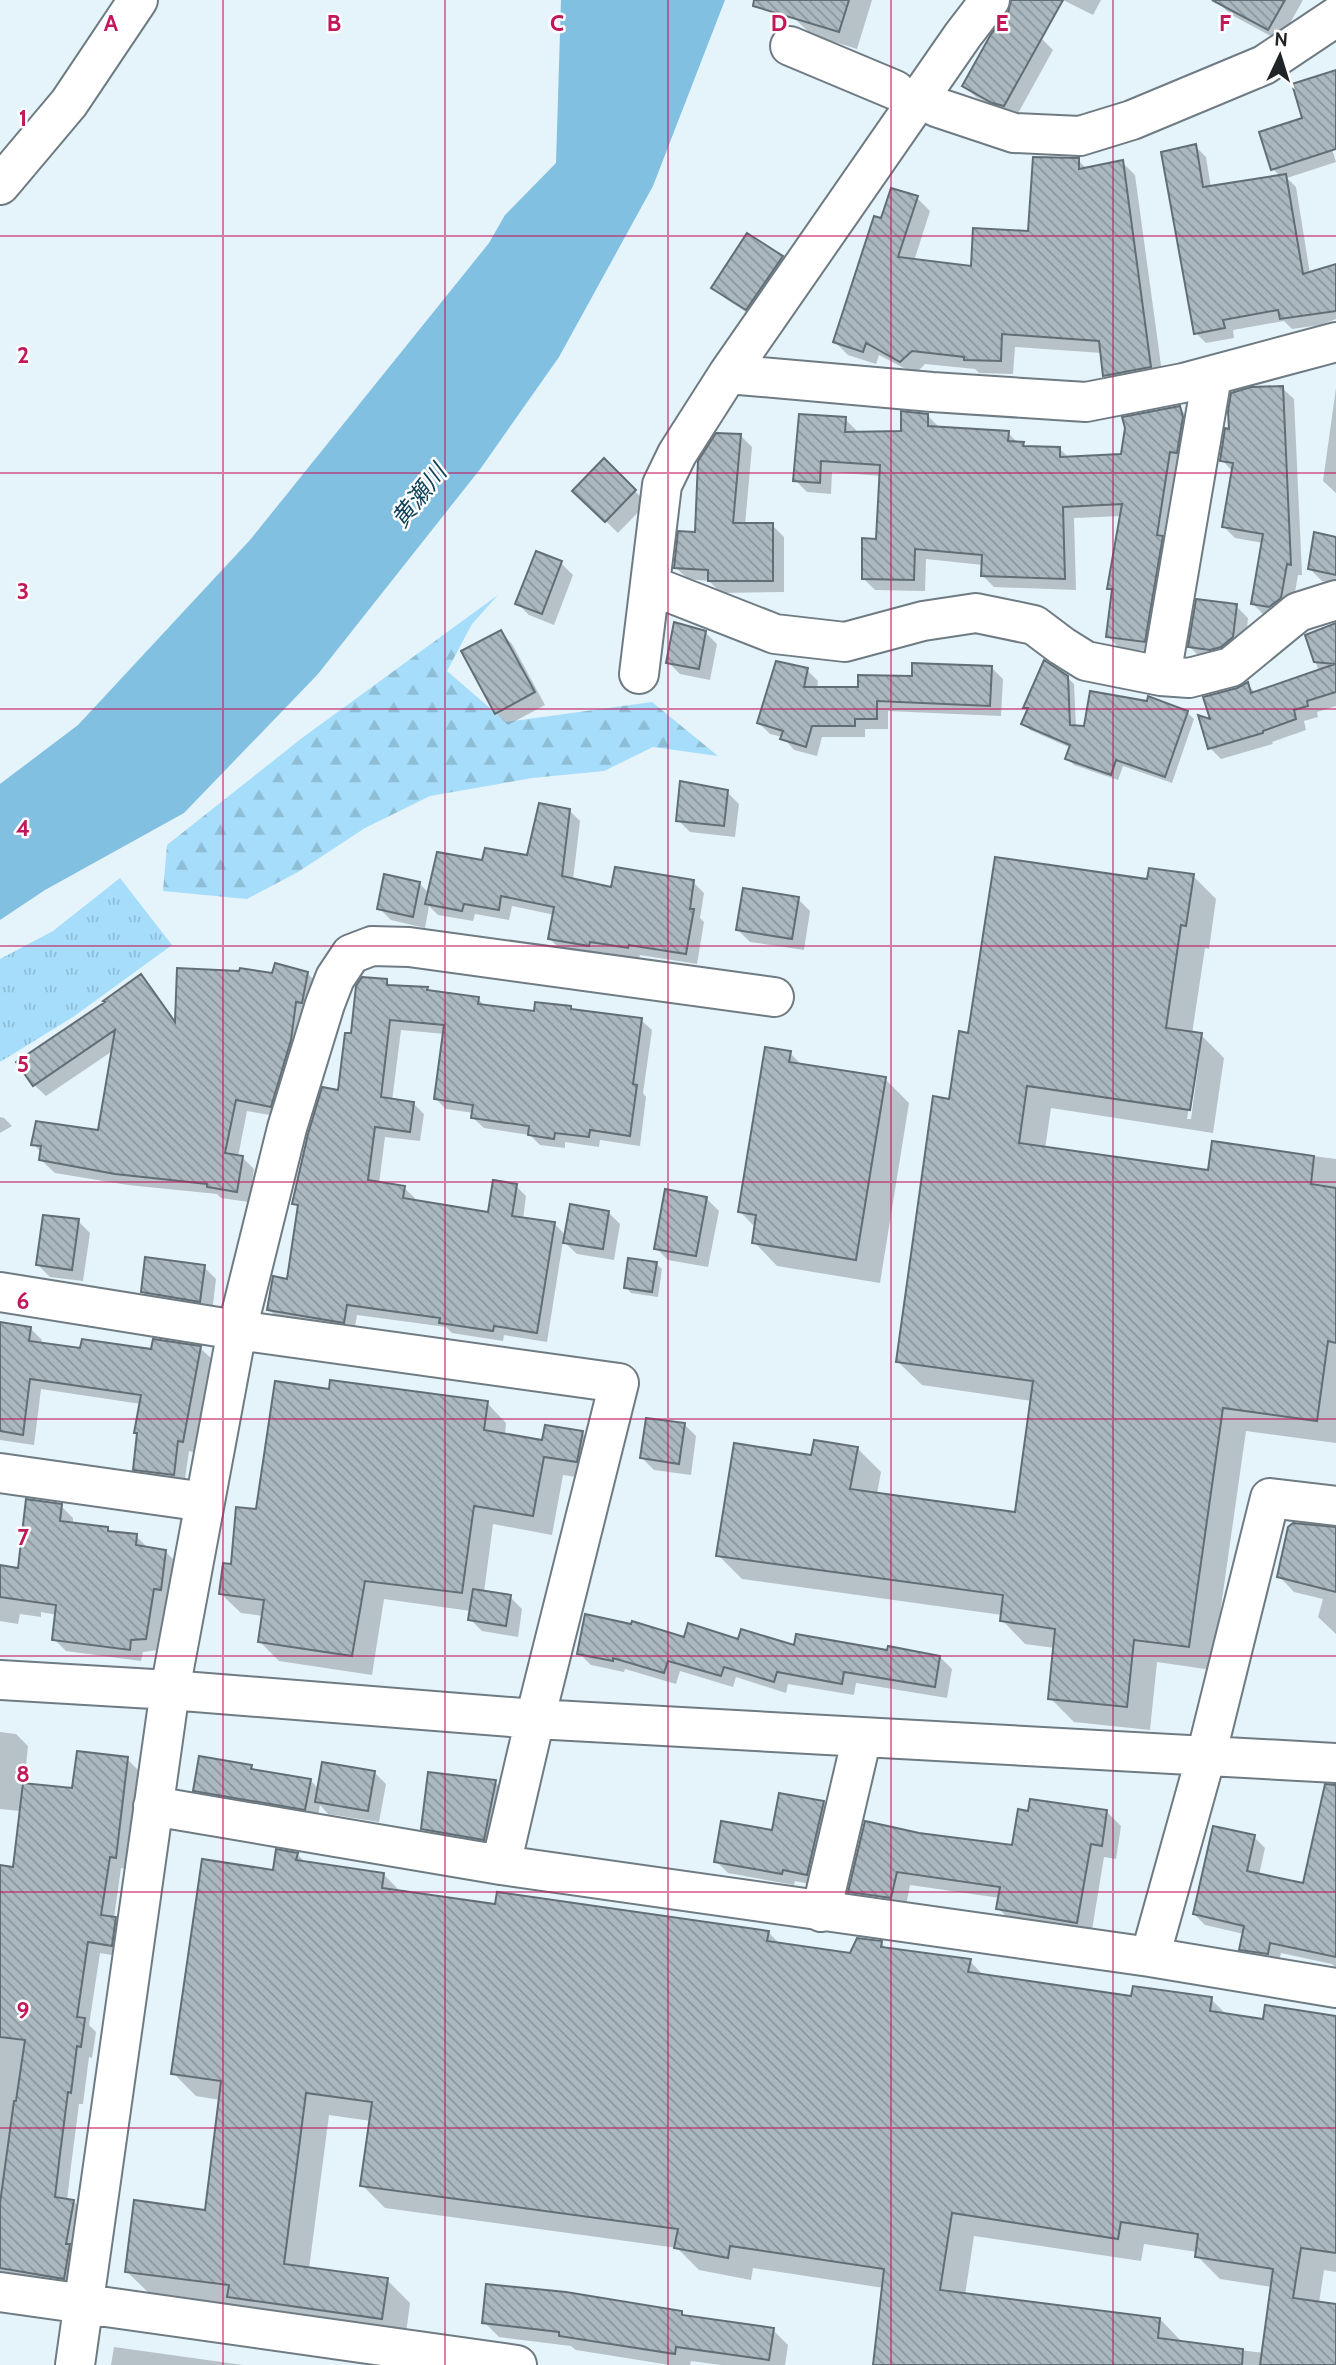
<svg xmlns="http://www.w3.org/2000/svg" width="1336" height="2365" viewBox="0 0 1336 2365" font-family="Cabin,'Noto Sans JP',sans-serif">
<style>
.grass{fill:url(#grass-tufts)}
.forest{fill:url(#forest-firs)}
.water{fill:#82c0e1}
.shadow{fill:#0003;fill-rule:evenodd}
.building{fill:url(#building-back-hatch);stroke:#626e75;stroke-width:2}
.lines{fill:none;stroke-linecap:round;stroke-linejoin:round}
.minor-casing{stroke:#6f7b82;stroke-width:42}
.minor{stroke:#fff;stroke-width:38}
.grid{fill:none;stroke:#c2185b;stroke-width:2;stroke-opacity:0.55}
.labels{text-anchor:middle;stroke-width:5;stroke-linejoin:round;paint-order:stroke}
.water-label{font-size:24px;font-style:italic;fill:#12455c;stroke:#fefefe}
.grid-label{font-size:23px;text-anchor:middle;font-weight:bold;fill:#c2185b;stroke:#fefefe;stroke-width:5;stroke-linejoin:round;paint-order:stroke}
</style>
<defs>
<pattern id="grass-tufts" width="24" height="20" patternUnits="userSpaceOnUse" patternTransform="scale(1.75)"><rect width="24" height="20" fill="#a6ddfa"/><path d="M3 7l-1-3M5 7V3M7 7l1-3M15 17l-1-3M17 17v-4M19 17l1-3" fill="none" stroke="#8ebed6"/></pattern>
<pattern id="forest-firs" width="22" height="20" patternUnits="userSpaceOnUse" patternTransform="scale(1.75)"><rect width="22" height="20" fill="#a6ddfa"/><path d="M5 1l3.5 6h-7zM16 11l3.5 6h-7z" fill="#8ebed6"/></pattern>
<pattern id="building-back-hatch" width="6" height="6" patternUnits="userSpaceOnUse" patternTransform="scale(1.75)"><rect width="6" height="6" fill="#abb8c0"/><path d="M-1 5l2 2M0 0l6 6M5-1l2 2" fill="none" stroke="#8b959c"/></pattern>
</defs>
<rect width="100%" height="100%" fill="#e5f3fb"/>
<path class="grass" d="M120,878L172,945L73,1017L0,1062V959L53,931Z"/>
<path class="forest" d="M498,595L472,624L447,671L506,722L652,702L718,756L653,747L604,771L532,778L430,796L365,828L298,872L247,899L163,891L167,845L302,738Z"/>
<path class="water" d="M561,0H725L653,186L559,357L481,468L318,674L184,813L45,890L0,920V784L78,725L250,540L489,243L505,215L556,163Z"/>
<path class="shadow" d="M800,0H872L857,49L812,35L794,18Z
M1063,0H1101L1093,15Z
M1219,0H1303L1280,41L1230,14L1218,2Z
M1041,38L1053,50L1016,117L976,97L964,85Z
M1336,72V122L1325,126L1336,162L1287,178L1296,187L1310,274L1336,266V319L1320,325L1292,329L1284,321L1233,330L1234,338L1206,343L1196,333L1195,146L1206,157L1211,188L1281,177L1273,169Z
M1078,160L1087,169L1122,162L1135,175L1163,380L1118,389L1105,375L1102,353L1015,347L1013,374L979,373L975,369L925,364L915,374L879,355L876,364L848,355L835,342L882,220L917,198L930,211L914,261L973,268L1030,232Z
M748,235L782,257L794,269L758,320L726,299L714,287Z
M1282,388L1294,399L1302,575H1298L1292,609L1281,618L1264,615L1253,604L1263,543L1235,538L1224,527L1233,472L1222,460L1231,431Z
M1336,388V493L1323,481Z
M1179,408L1191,420L1156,652L1119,648L1108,636L1113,593L1109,589L1122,516L1074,518L1076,590L994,587L982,575L983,565L926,559L925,591L875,590L863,578L877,540L881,476L832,472L831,494L807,492L795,480L845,419L857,431L856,434L903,433L927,415L939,427L1008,433L1018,443L1023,444L1027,448H1059L1069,458L1123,455Z
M740,435L752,447L745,525H772L784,537V592L721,593L709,581L688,579L676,568L697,533Z
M604,461L647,503L618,533L575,491Z
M1336,538V584L1322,581L1310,569Z
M561,563L573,575L554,625L529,615L517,603Z
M1236,606L1248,618L1245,649L1202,659L1190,647Z
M1336,625V706L1317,712L1318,717L1304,721L1306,730L1272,742L1273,744L1221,759L1210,748L1212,722L1237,690L1247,684L1256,693L1319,672L1307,636Z
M500,632L512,644L545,705L508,725L496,713Z
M705,632L717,644L710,680L680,674L668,662Z
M992,668L1003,679L1001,716L888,711V729H865V737H822L817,756L794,750L783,737L770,734L759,723L807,670L818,681L817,689H859Z
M1067,677L1074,684L1076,727L1086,728L1187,712L1194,719L1172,783L1123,766L1118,780L1074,765L1067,758L1071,748L1030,730L1023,723L1029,711L1025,707Z
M727,792L739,804L735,837L690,832L678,820Z
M569,810L580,821L573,880L613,889L693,882L704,893L700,918L704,922L697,964L640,955L639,959L601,952L600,956L561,950L550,939L555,915L512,906L509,920L475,914L473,921L438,915L429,906L425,928L391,920L379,908L420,884L429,893L484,862L529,857Z
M1193,876L1216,899L1209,949L1205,948L1192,1034L1201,1035L1224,1058L1213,1133L1051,1108L1045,1149L1209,1172L1213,1143L1336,1159V1443L1246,1431L1212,1670L1157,1662L1150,1730L1074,1722L1050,1698L1055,1648L1025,1644L1002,1620V1615L742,1579L718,1555L812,1457L857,1448L881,1472L877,1494L1016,1514L1032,1401L922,1385L898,1362L950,1100L970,1035L1149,881ZM1197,1052H1200L1191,1119H1187Z
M798,899L810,911L804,950L750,942L738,930Z
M307,973L319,985L282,1117L247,1111L238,1157H242L254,1169L249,1202L221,1198L217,1194L128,1185L55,1173L41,1160L42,1153L33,1144L99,1132L114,1050L46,1096L34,1085L107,1003L141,977L152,988L177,1023L273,975Z
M386,981L392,987L427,989L430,992L478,999L486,1007L536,1013L570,1008L574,1011L641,1020L652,1030L643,1093L646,1097L640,1146L600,1140L599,1147L565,1142V1148L540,1145L530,1135L484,1128L473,1118L474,1113L446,1109L436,1099L445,1034L401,1030L392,1101L413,1103L424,1114L420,1141L385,1137L379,1184L404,1188L415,1198L414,1202L489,1214L516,1186L526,1196L523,1219L554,1223L566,1236L608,1212L620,1224L614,1260L577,1254L563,1241L547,1342L504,1335L503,1341L452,1333L446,1327L357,1315L354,1332L280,1320L269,1310L288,1281L299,1209L294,1203L340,1092L353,1035Z
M790,1053L803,1066L885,1079L909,1103L880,1283L777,1266L754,1242L756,1228L740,1212Z
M0,1117L4,1118L12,1126L0,1133Z
M707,1199L719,1211L708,1267L668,1260L656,1248Z
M78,1221L90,1233L83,1281L50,1277L38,1265Z
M656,1264L662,1269L658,1297L631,1293L626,1287Z
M204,1267L216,1279L212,1313L155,1304L143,1292Z
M31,1329L42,1340L41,1344L82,1350L152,1351L200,1348L212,1359L193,1452L189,1451L184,1486L146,1480L135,1469L139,1435L136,1432L141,1404L41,1389L34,1445L0,1440V1331Z
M331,1391L487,1403L506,1423L505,1435L544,1442L582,1433L602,1452L596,1480L563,1475L552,1535L493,1524L484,1592L510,1597L522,1609L518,1637L482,1631L470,1619L471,1611L384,1599L372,1675L279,1661L259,1641L263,1616L241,1613L221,1594L257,1511Z
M684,1424L696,1436L691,1475L654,1470L642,1458Z
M61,1506L73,1518V1524L107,1528L112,1533L136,1536L148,1548L165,1551L177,1563L172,1601L166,1600L158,1650L143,1652L141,1661L66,1651L54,1639L57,1615L41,1612V1617L20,1614L18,1624L0,1621V1566L20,1570Z
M1336,1529V1634L1318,1617L1323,1599L1294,1592L1279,1576Z
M686,1639L889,1652L940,1657L952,1669L947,1698L856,1683L854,1695L788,1684L786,1693L736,1677L733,1687L680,1671L676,1684L625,1669L624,1672L591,1665L579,1653Z
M0,1732L16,1734L28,1746L24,1785L74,1790L127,1759L139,1771L128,1869L121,1868L114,1918L127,1931L123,1957L100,1953L89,2025L96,2032L92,2058L89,2057L83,2104H79L71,2166L67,2201L74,2202L86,2214L76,2290L0,2278V1867L15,1869L21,1811L0,1809Z
M251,1766L256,1771L310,1780L319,1789L374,1772L386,1784L379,1822L328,1814L320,1805L317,1821L207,1802L195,1790Z
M495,1782L507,1794L496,1851L435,1841L423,1829Z
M781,1795L824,1803L836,1815L819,1886L795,1881L794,1885L728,1873L716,1861L773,1832Z
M1107,1812L1121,1826L1116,1859L1104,1857L1091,1936L1012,1922L998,1908L1000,1898L910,1885L905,1911L864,1906L850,1892L918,1834L1014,1847Z
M1336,1815V1968L1332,1964L1281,1953L1278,1964L1252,1960L1241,1949L1244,1934L1205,1925L1194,1914L1254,1837L1265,1848L1259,1875L1304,1885Z
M297,1854L306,1863L383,1874L401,1892L496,1906L768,1932L781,1945L851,1955L881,1943L888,1949L970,1961L985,1977L1133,1998L1211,1999L1228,2016L1264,2021L1336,2018V2272L1324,2270L1319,2303L1336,2306V2365H874L884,2288L753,2268L751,2280L699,2270L677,2248L385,2208L362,2185L371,2121L329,2115L309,2269L387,2280L410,2303L405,2341L252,2320L239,2306L150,2294L126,2271L206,2212L220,2100L196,2096L173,2073L274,1872ZM974,2236L1141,2261L1144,2244L1197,2252V2256L1220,2279L1272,2287L1264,2353L1183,2343L1160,2319L965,2295Z
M681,2312L687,2318L773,2330L788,2345L785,2365H721L691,2361L690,2365H670L576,2350L571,2346L499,2337L484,2322Z
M114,2347L243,2365H111Z"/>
<path class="building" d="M754,0H849L839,32L753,6Z
M1011,0H1063L1004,106L992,103L962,86L991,34L1008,13Z
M1212,0H1285L1268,30Z
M1336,70V149L1271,170L1259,132L1302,118L1292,84Z
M1196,144L1203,187L1286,174L1303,274L1336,264V311L1280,319L1278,310L1223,320L1225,328L1194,334L1161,152Z
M1033,157L1079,158V169L1123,160L1151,367L1103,376L1099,341L1002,334L1001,361L964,360V357L912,351L900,362L866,343L863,352L833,342L874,216L881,218L891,188L918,196L898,257L971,266L973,228L1028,231Z
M747,233L783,256L746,310L711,288Z
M1283,386L1291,565L1287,564L1281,598L1269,607L1251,604L1263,534L1222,527L1233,463L1220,461L1225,428L1229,429L1228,411L1231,393L1251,387Z
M1180,406L1183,417L1177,453L1170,452L1157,535L1163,536L1145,642L1106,637L1112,589H1107L1122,504L1063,507L1065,579L981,576L982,555L915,549L914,580L862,579V538L876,539L880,465L821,461L820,483L793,481L799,414L846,417L845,432L901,431V411L928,414V426L1009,431L1008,441L1024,442L1023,446L1060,447V457L1121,454L1125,428L1122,417Z
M716,433L741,434L733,523H773V581H708V570L674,568L678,531L695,532L698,461Z
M604,458L636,490L605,522L572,491Z
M1314,532L1336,537V575L1308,569Z
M536,551L562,561L542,614L515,604Z
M1196,599L1237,604L1233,637L1221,647L1210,650L1188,647Z
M674,622L706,631L699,669L666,663Z
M1336,623V692L1307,701L1308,706L1294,710L1296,719L1263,731V733L1208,749L1198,715L1210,719L1203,697L1237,688L1248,682L1251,693L1335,664L1314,662L1305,635Z
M501,630L535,692L495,714L461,651Z
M1044,660L1068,676L1070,725L1084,726L1090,691L1147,701L1148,696L1188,711L1165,777L1116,760L1111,775L1065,759L1070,745L1021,724L1028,708H1023Z
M776,661L808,668L804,687H858V675L912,676V663L992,666L990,706L877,701V719H855V726H812L806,747L780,739L783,731L757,723Z
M680,781L728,790L724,826L676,821Z
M539,803L570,809L562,876L611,887L615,867L694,880L690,909H694L686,954L629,945L628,948L590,942L589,946L548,939L554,907L501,896L499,910L464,904L462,911L425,904L437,852L482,860L485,848L527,855Z
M995,857L1147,879L1149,868L1194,874L1186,926L1181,925L1166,1028L1202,1033L1190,1110L1027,1086L1019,1143L1208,1170L1212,1141L1314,1156L1311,1184L1336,1188V1343L1328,1341L1317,1421L1223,1408L1189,1647L1134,1640L1127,1707L1048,1699L1055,1629L1000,1621L1003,1595L716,1556L734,1443L811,1455L814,1440L858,1447L850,1489L1015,1512L1033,1381L896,1362L933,1096L949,1099L959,1031L968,1033Z
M384,874L420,882L413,917L377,909Z
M743,888L799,897L792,939L736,930Z
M275,963L308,972L302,1003L296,1002L291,1040L271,1107L236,1100L225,1153L243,1156L237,1192L207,1187V1184L115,1174L39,1160L41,1146L31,1145L36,1121L98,1130L115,1030L33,1086L16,1062L105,1002L103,1001L141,974L175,1022L177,968L239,971L240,968L272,973Z
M362,977L387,979V985L428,987L427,990L479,997L478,1004L534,1011L535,1002L571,1006V1009L642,1018L633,1084L637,1085L630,1136L590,1130L589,1137L555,1133L554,1139L528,1135L529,1126L471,1118L473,1105L434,1099L444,1025L390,1020L381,1097L414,1102L410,1132L375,1127L368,1180L405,1186L403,1198L488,1212L493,1180L517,1184L512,1216L555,1222L537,1333L494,1326L493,1331L439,1323L440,1318L347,1305L344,1323L267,1310L273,1276L287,1279L298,1205L292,1204L308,1134L322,1087L338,1090L345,1033H351L356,986Z
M765,1047L791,1051L789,1062L886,1077L856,1260L752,1243L756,1215L738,1212Z
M665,1189L707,1197L696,1256L654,1249Z
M570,1204L609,1211L603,1249L563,1243Z
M43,1215L79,1219L72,1270L36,1265Z
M145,1257L205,1265L200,1302L141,1292Z
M628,1258L657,1262L652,1292L624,1288Z
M0,1322L31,1327L29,1341L80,1348L82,1339L151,1349L153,1339L201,1346L183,1442L178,1441L174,1475L133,1470L137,1433H134L141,1395L30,1379L23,1435L0,1431Z
M330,1380L488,1401L484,1430L542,1440L545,1425L583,1431L577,1462L544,1457L533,1516L474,1506L462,1593L365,1581L352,1656L258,1642L264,1600L219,1594L223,1563L231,1564L236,1507L256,1509L275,1381L329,1389Z
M646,1418L685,1423L679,1464L640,1458Z
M26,1499L62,1504L60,1521L108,1527V1531L137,1534L136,1545L166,1550L161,1590L154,1589L146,1639L131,1640L130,1650L52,1640L56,1605L0,1597V1565L18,1568Z
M1293,1523L1336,1527V1592L1277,1577L1288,1527Z
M473,1589L511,1595L506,1626L468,1620Z
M585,1614L631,1624L632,1621L684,1637L688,1623L738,1639L741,1629L794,1645L796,1634L887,1650L888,1646L940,1656L935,1687L844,1672L842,1684L777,1672L774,1682L724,1667L721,1676L668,1661L664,1673L613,1658V1661L577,1654Z
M77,1751L128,1757L116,1858L110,1857L101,1915L116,1917L112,1946L88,1942L77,2017L85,2018L81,2047L77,2046L71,2093L68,2092L60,2154L55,2197L74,2200L66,2244H70L64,2279L0,2268V2203L14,2101H16L25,2040L0,2037V1865L13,1867L23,1783L72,1788Z
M199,1756L252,1765L251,1769L311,1779L305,1810L193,1791Z
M322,1762L375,1771L368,1811L315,1802Z
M428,1772L496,1780L484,1840L421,1829Z
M1325,1784L1336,1785V1957L1270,1943L1268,1954L1239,1950L1244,1926L1193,1914L1213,1826L1255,1835L1247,1871L1303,1883Z
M779,1793L824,1801L807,1875L783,1870L782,1874L714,1862L721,1821L772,1830Z
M1030,1799L1107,1810L1102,1846L1091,1844L1077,1923L996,1909L1000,1887L897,1872L891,1898L848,1892L865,1821L919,1833L1012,1845L1018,1809L1028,1811Z
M276,1849L298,1853L296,1860L384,1873L382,1888L495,1904L497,1892L769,1931L767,1941L850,1953L857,1938L882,1941L881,1947L971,1959L968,1972L1131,1996L1133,1986L1212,1997L1210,2011L1263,2019L1265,2005L1336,2016V2253L1301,2248L1293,2298L1336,2304V2365H1260L1273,2269L1195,2257L1198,2234L1121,2222L1118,2239L952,2213L940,2290L1160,2318L1158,2338L1243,2349L1242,2365H873L884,2269L730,2246L728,2258L674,2248L678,2229L360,2186L372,2102L306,2093L284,2264L388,2278L382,2319L227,2297L229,2285L125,2272L134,2200L205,2210L221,2081L171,2074L202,1859L273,1870Z
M486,2284L566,2292L682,2311V2315L774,2328L769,2360L676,2347L675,2354L559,2336V2332L482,2323Z"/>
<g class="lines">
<g class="minor-casing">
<path id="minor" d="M790,46L895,90
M936,107L1014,133L1080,136L1132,120L1264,65L1336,17
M0,185L69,103L138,0
M728,374L932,392L1086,402L1183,383L1336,342
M650,585L775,634L845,642L923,621L976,613L1034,625L1062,646L1086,661L1161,676L1212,376
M639,674L662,485L677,454L728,374L963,35L990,0
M1161,676L1189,678L1231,667L1298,612L1336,600
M0,1292L237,1330L619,1383L535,1719L501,1865
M0,1473L205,1502
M0,1680L170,1690L535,1719L1336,1763
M153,1806L501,1865L1150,1957L1336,1988
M821,1912L862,1737
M1150,1957L1206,1756L1270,1498L1336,1506
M0,2292L517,2365
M75,2365L170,1690L237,1330L287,1128L325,1004L335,978L351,954L372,946L409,947L774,997"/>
</g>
<use href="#minor" class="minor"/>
</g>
<path class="grid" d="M223,0V2365M445,0V2365M668,0V2365M891,0V2365M1113,0V2365M0,236H1336M0,473H1336M0,709H1336M0,946H1336M0,1182H1336M0,1419H1336M0,1656H1336M0,1892H1336M0,2128H1336"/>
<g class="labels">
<g class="water-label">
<text transform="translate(419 496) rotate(-52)" y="8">黄瀬川</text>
</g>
</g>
<g class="grid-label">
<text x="111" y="31">A</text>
<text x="334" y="31">B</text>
<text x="557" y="31">C</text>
<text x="779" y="31">D</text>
<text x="1002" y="31">E</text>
<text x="1225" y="31">F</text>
<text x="23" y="126">1</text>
<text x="23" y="363">2</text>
<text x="23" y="599">3</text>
<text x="23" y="836">4</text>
<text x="23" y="1072">5</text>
<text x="23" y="1309">6</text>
<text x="23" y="1545">7</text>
<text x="23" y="1782">8</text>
<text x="23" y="2018">9</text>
</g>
<g transform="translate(1280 56) rotate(4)" stroke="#fefefe" stroke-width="5" paint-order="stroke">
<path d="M0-5L12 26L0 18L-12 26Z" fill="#1f2426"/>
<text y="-10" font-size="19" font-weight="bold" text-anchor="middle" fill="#1f2426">N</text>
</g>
</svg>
